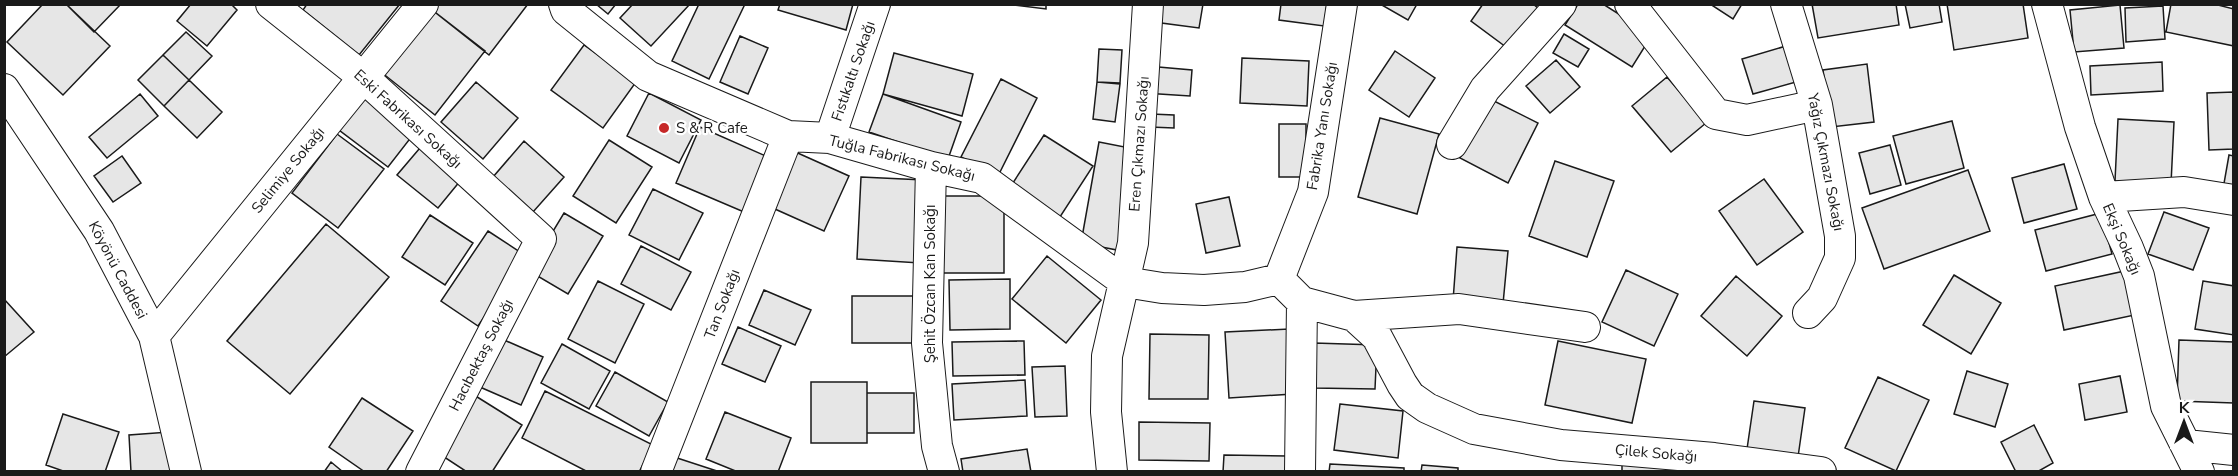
<svg xmlns="http://www.w3.org/2000/svg" width="2238" height="476" viewBox="0 0 2238 476" font-family="'Nunito Sans',sans-serif">
<style>
.building{fill:#e6e6e6;stroke:#1a1a1a;stroke-width:1.5}
.lines{fill:none;stroke-linecap:round;stroke-linejoin:round}
.minor-casing{stroke:#1a1a1a;stroke-width:32}
.minor{stroke:#fff;stroke-width:30}
.poi-dot{fill:#c62828;stroke:#fff;stroke-width:2}
.labels{text-anchor:middle;stroke-width:4.5;stroke-linejoin:round;paint-order:stroke}
.street-label{font-size:15px;fill:#1a1a1a;stroke:#fff}
.poi-label{font-size:15px;fill:#1a1a1a;stroke:#fff;text-anchor:start}
</style>
<rect width="100%" height="100%" fill="#fff"/>
<path class="building" d="M43,4H66L110,46L63,95L7,42Z
M66,4H121L94,32Z
M191,4H231L237,10L207,46L177,21Z
M307,4H400L359,55L303,10Z
M434,4H528L489,55L431,9Z
M596,4H616L608,14Z
M633,4H690L651,46L620,18Z
M699,4H745L709,79L672,61Z
M780,4H853L846,30L778,10Z
M1005,4H1046V9Z
M1157,4H1203L1199,28L1154,22Z
M1281,4H1327L1324,26L1279,20Z
M1380,4H1417L1408,20Z
M1483,4H1533L1539,9L1510,50L1471,21Z
M1578,4H1603L1652,35L1632,67L1565,25Z
M1710,4H1742L1733,19Z
M1812,4H1896L1899,25L1818,38Z
M1905,4H1939L1942,22L1910,28Z
M1947,4H2023L2028,38L1954,50Z
M2171,4H2214L2234,9V46L2166,32Z
M2120,5L2124,48L2074,52L2070,10Z
M2163,6L2165,39L2126,42L2125,8Z
M431,9L485,51L435,115L381,72Z
M186,32L212,56L189,80L163,55Z
M1564,34L1589,49L1578,67L1553,53Z
M740,36L768,48L748,94L720,82Z
M584,45L636,82L603,128L551,90Z
M1786,46L1796,82L1753,94L1742,59Z
M1099,49L1122,50L1120,83L1097,82Z
M1395,51L1435,78L1409,117L1369,90Z
M894,53L973,74L962,116L883,94Z
M163,55L189,80L164,106L138,80Z
M1242,58L1309,61L1307,106L1240,103Z
M1556,60L1580,87L1550,113L1526,86Z
M2162,62L2163,91L2091,95L2090,66Z
M1867,64L1874,122L1831,127L1823,70Z
M1147,66L1192,70L1190,96L1144,93Z
M1667,77L1706,123L1671,152L1632,106Z
M1001,79L1037,98L998,176L961,157Z
M189,80L222,112L197,138L164,106Z
M476,82L518,118L483,159L441,122Z
M1097,82L1120,84L1115,122L1093,119Z
M363,91L416,131L388,167L335,127Z
M2234,92V149L2209,150L2207,93Z
M649,93L701,120L679,163L627,136Z
M140,94L158,116L107,158L89,137Z
M883,94L961,122L948,159L869,132Z
M1490,99L1538,123L1508,183L1460,158Z
M1151,114L1174,115V128L1150,127Z
M1380,118L1439,134L1417,214L1358,197Z
M2118,119L2174,122L2171,184L2115,181Z
M1952,121L1964,168L1906,184L1893,136Z
M1279,124H1306V177H1279Z
M700,127L768,157L744,212L676,183Z
M337,134L384,169L338,228L292,193Z
M1044,135L1093,166L1058,220L1009,189Z
M609,140L652,167L616,223L573,196Z
M524,141L564,177L533,212L493,177Z
M425,142L465,175L438,208L397,175Z
M1099,142L1135,149L1117,250L1081,243Z
M1890,145L1901,185L1870,194L1859,153Z
M791,150L849,176L824,231L766,205Z
M2229,155L2234,156V190L2223,189Z
M122,156L141,183L113,202L94,176Z
M1555,161L1614,181L1587,257L1529,236Z
M2064,164L2077,209L2024,223L2012,178Z
M1968,170L1990,231L1884,269L1862,208Z
M861,177L924,180L920,263L857,259Z
M1764,179L1803,232L1757,265L1719,211Z
M653,189L703,213L679,260L629,235Z
M942,196H1004V273H942Z
M1229,197L1240,246L1206,253L1196,204Z
M2164,212L2209,228L2193,270L2148,254Z
M564,213L603,236L568,294L529,271Z
M2101,213L2112,254L2046,271L2035,230Z
M430,215L473,243L445,285L402,257Z
M326,224L389,277L290,394L227,341Z
M488,231L526,256L478,326L441,301Z
M641,246L691,272L671,310L621,284Z
M1457,247L1508,251L1503,304L1453,301Z
M1047,256L1101,300L1066,343L1012,299Z
M2134,269L2144,313L2064,330L2055,286Z
M1626,270L1678,294L1654,346L1602,322Z
M1954,275L2001,303L1971,354L1923,325Z
M1736,276L1782,316L1747,356L1701,316Z
M1010,279V329L950,330L949,280Z
M598,281L644,304L615,363L568,339Z
M2203,281L2234,286V335L2195,329Z
M764,290L811,310L795,345L749,325Z
M852,296H913V343H852Z
M4,299L34,332L4,357Z
M738,327L781,346L765,382L722,364Z
M1289,329L1293,394L1229,398L1225,332Z
M1150,334L1209,335L1208,399H1149Z
M495,336L543,357L521,405L473,384Z
M2179,340L2234,342V403L2177,401Z
M1024,341L1025,375L953,376L952,342Z
M1558,341L1646,359L1632,423L1545,405Z
M1314,343L1377,345L1375,389L1313,388Z
M562,344L610,371L589,409L541,383Z
M1065,366L1067,416L1035,417L1032,367Z
M1967,371L2008,384L1995,427L1954,414Z
M615,372L668,402L649,436L596,406Z
M2120,376L2127,412L2085,420L2079,384Z
M1878,377L1929,400L1896,471L1845,448Z
M1025,380L1027,416L954,420L952,384Z
M811,382H867V443H811Z
M545,391L653,445L639,472H588L522,438Z
M867,393H914V433H867Z
M474,395L522,425L492,472H467L438,453Z
M362,398L413,431L386,472H365L329,447Z
M1754,401L1805,408L1798,457L1747,449Z
M1340,404L1403,411L1398,458L1334,450Z
M725,412L791,438L778,472H738L706,459Z
M63,414L119,432L105,472H66L46,465Z
M1139,422L1210,423L1209,461L1139,460Z
M2034,425L2053,463L2037,472H2016L2001,442Z
M169,432L172,472H131L129,435Z
M1027,449L1031,472H963L961,459Z
M668,455L720,472H663Z
M1224,455L1287,456V472H1223Z
M331,462L343,472H324Z
M1622,463L1674,464V472H1622Z
M1330,464L1404,468V472H1329Z
M1422,465L1458,468V472H1421Z"/>
<g class="lines">
<g class="minor-casing">
<path id="minor" d="M271,4L363,77L541,239L421,472
M564,4L566,10L648,76L788,136L830,138L931,167L982,178L1125,282L1162,288L1204,290L1245,287L1279,279
M1630,4L1716,114L1747,120L1817,105
M1786,4L1817,105L1840,236V258L1822,298L1808,313
M2047,4L2080,127L2104,197L2128,248L2139,276L2166,406L2199,472
M4,89L99,231L154,336L186,472
M830,138L875,4
M1452,144L1485,89L1561,4
M931,167L927,343L937,446L944,472
M2104,197L2184,192L2234,200
M1279,279L1302,302L1354,316L1377,337L1402,384L1410,396L1427,408L1474,429L1561,445L1714,458L1821,472
M1279,279L1313,192L1342,4
M1354,316L1459,309L1585,327
M154,336L423,4
M2186,445L2234,450
M656,472L788,136
M1112,472L1106,412L1107,356L1133,243L1148,4
M1300,472L1302,302"/>
</g>
<use href="#minor" class="minor"/>
</g>
<circle class="poi-dot" cx="664" cy="128" r="6"/>
<g class="labels">
<g class="street-label">
<text transform="translate(853 71) rotate(-71)" y="5">Fıstıkaltı Sokağı</text>
<text transform="translate(408 119) rotate(42)" y="5">Eski Fabrikası Sokağı</text>
<text transform="translate(1322 126) rotate(-81)" y="5">Fabrika Yanı Sokağı</text>
<text transform="translate(1139 144) rotate(-86)" y="5">Eren Çıkmazı Sokağı</text>
<text transform="translate(902 158) rotate(14)" y="5">Tuğla Fabrikası Sokağı</text>
<text transform="translate(1826 162) rotate(79)" y="5">Yağız Çıkmazı Sokağı</text>
<text transform="translate(288 170) rotate(-51)" y="5">Selimiye Sokağı</text>
<text transform="translate(2122 239) rotate(67)" y="5">Ekşi Sokağı</text>
<text transform="translate(118 270) rotate(62)" y="5">Köyönü Caddesi</text>
<text transform="translate(930 284) rotate(-90)" y="5">Şehit Özcan Kan Sokağı</text>
<text transform="translate(722 304) rotate(-69)" y="5">Tan Sokağı</text>
<text transform="translate(481 355) rotate(-63)" y="5">Hacıbektaş Sokağı</text>
<text transform="translate(1656 453) rotate(5)" y="5">Çilek Sokağı</text>
</g>
<g class="poi-label">
<text x="676" y="133">S &amp; R Cafe</text>
</g>
</g>
<rect width="2238" height="476" fill="none" stroke="#1a1a1a" stroke-width="12"/>
<g transform="translate(2184 422)" stroke="#ffffff" stroke-width="4.5" paint-order="stroke">
<path d="M0-4.5L10 22L0 15L-10 22Z" fill="#1a1a1a"/>
<text y="-9" font-size="16" font-weight="bold" text-anchor="middle" fill="#1a1a1a">K</text>
</g>
</svg>
